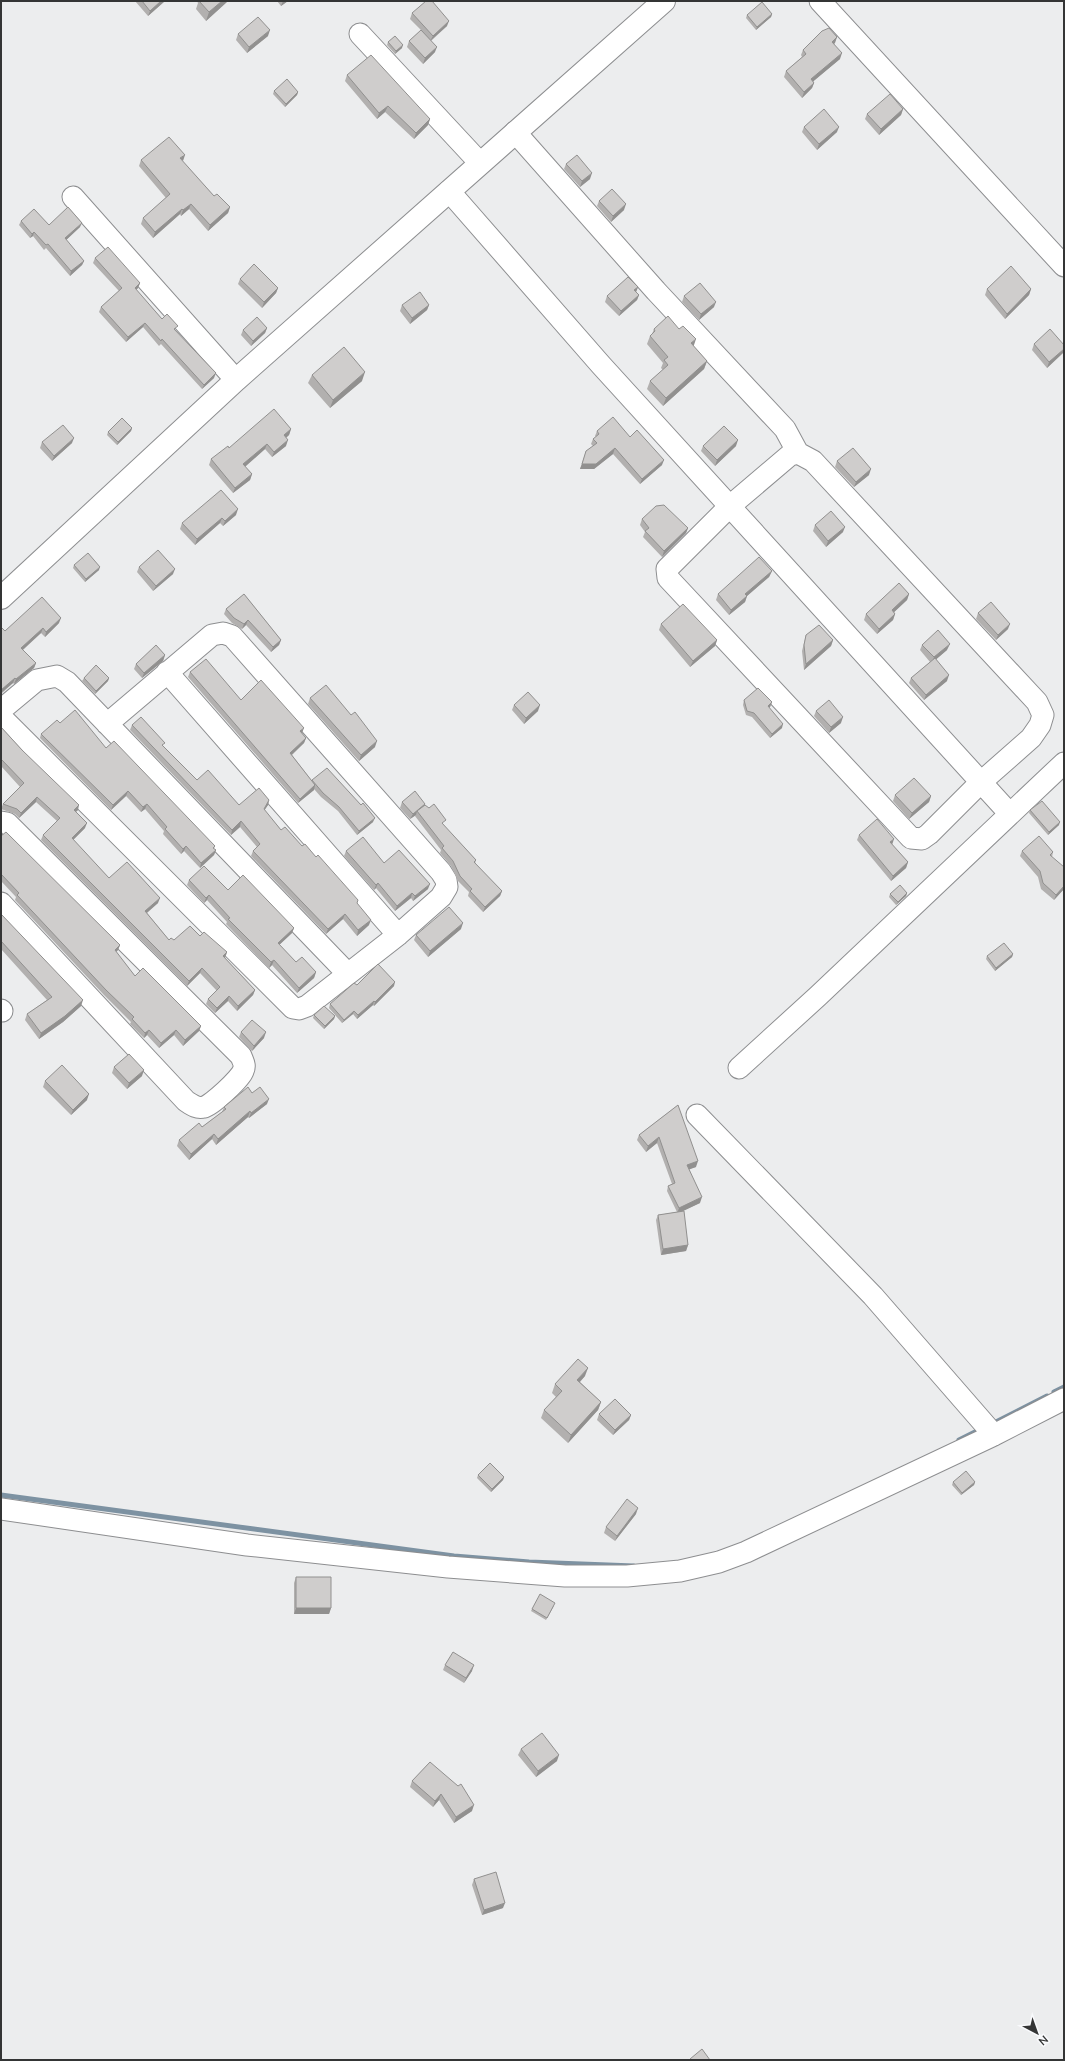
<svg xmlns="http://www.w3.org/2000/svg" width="1065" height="2061" viewBox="0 0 1065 2061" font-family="Mulish,sans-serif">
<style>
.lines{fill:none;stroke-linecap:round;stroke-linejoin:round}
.stream{stroke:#7d92a2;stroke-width:5}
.minor-casing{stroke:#8d8e90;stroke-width:23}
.tertiary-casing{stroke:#8d8e90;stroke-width:24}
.minor{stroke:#fff;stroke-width:21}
.tertiary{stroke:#fff;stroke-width:22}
.wall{fill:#b2b0af}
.shaded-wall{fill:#91908f}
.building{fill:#cfcdcc;stroke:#91908f}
</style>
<rect width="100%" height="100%" fill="#ecedee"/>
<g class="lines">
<path class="stream" d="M1054,1392L1064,1387
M992,1424L1047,1396
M959,1440L983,1428
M1,1495L454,1556L529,1562L634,1566"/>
<g class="minor-casing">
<path id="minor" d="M820,1L1064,266
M360,34L480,163
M515,132L656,291L785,429L798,453
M449,191L601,365L1010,814
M73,197L236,380
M798,453L813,461L1037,702L1043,715L1040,725L1031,738L980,783L929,834L922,839L911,838L668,578L667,569L730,506L790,455Z
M167,672L398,935
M1,710L37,680L57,676L67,682L348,974
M1,717L293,1008L299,1009L307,1006L398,935L441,897L447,887L446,880L441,872L232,636L223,633L212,635L107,724
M1,822L7,823L241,1056C243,1062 246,1065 243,1071C241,1078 211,1106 204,1107C197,1109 192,1105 186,1101L1,903
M1,1010L2,1011
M739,1068L818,996L1064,763
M697,1115L873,1296L994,1435
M1,1509L247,1545L448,1567L565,1576H627L680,1571L719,1562L746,1552L994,1435L1064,1399"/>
</g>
<g class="tertiary-casing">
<path id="tertiary" d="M1,598L236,380L664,1"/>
</g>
<use href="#minor" class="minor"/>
<use href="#tertiary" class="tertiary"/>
</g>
<path class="wall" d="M135,1H165L148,16Z
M197,1H228L206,21L196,9L198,3Z
M277,1H288L281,6Z
M412,13L447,26L431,41L435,52L423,64L407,47L409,41L421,30L410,19Z
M772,14L771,17L756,30L746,18L747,15Z
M238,34L268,36L247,53L236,40Z
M837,37L834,44L840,59L813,81L814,83L812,88L802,98L784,77L786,71L802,57L801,55L803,50Z
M388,42L402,48L395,54L387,45Z
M347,75L430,119L428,125L414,139L385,112L377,119L345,81Z
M274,91L298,92L297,95L285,107L273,94Z
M903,109L901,115L879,135L865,119L867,114Z
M804,127L837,132L817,150L802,132Z
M141,160L182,161L214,196L230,207L228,213L208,231L189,209L181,216L180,214L153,238L141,224L143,218L166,198L139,166Z
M566,164L590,179L580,187L564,169Z
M599,201L624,210L611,222L597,206Z
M21,221L49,225L80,227L66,240L84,261L82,265L70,276L46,248L44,250L33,236L30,238L19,225Z
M95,258L140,283L138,288L136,290L162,319L176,331L214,378L202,389L161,344L159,346L143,327L126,342L99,312L101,307L119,291L93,263Z
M240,279L278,288L276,293L262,308L238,284Z
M638,287L636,292L639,295L637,300L619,316L605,302L607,296Z
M987,289H1031L1029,295L1005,319L985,295Z
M684,296L714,307L699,320L682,302Z
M402,305H429L427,310L410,324L400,311Z
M267,328L265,333L251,346L241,335L243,330Z
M654,329L693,346L707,361L704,369L663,406L647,389L650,381L663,370L661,368L663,363L647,344L650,336L652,334Z
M1034,344L1064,352L1047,368L1032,350Z
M312,375L362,381L330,408L308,383Z
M132,428L131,431L117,445L107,435L108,432Z
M291,429L289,435L286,438V446L272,457L265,449L245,467L252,474L250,480L233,493L209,465L211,459L229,448Z
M597,431L630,437L662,465L640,484L613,454L594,469H580L586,451L593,446L591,444L593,439L596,437L595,436Z
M42,442L72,443L52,461L40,448Z
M703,446H736L715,466L701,451Z
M837,461L869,475L854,487L835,467Z
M236,515L223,526L220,523L195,545L180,529L182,523Z
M642,519L688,528L686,533L662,557L643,537L645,532L640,525Z
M815,525L843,532L826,547L813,531Z
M74,565L99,570L85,582L73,568Z
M139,567L173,574L153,591L137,572Z
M772,571L769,577L747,596L745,602L729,615L716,600L718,594Z
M244,594L281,640L279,645L271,652L246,625L242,629L232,623L224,614L226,609Z
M909,594L907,600L894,612L895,614L893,620L877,634L864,620L866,614Z
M978,613L1008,629L996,640L976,619Z
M59,623L45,637L41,633L23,650L36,663L34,668L14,684L13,683L1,694V627L5,631Z
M661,624L717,640L715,646L690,667L659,630Z
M806,635L833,640L831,646L804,670L802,651Z
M922,645L947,650L936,659L947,681L924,700L909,683L911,678L930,662L920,650Z
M165,655L163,661L142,678L134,669L136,664Z
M190,672L302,733L306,738L304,743L292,755L312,781L373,822L357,835L338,811L321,797L314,789V790L298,803L188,677Z
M84,678H109L108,681L95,694L82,681Z
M310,698L375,747L359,761L308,704Z
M744,700L772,702L770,707L769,708L782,728L770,738L752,717L746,715L743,705Z
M514,705L538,711L524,724L512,710Z
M816,711L841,723L829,733L814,716Z
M60,723L106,748L215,846L214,849L216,850L214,855L200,868L184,851L181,854L163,834L164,831L145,809L141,812L126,796L111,810L40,738L41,734Z
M132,725L164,747L197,780L239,805L269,800L268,805L264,810L281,830L302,846L357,903L369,925L357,936L343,919L326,934L251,856L253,851L257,847L240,827L231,835L130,730Z
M1,727L78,810L76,812L85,828L73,840L109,878L158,903L147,913L169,940H174L200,936L227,952L225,958L255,990L253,995L237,1011L228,1001L215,1013L206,1004L208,999L217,991L200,973L187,986L41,840L43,835L57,821L36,802L19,818L15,814L1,809L3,804L20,787L1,766Z
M895,795L931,796L929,802L909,819L893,801Z
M402,802L425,804L424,805L476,860L475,864L502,891L500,896L483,912L468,896L469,892L458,881L451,866L440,853L441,850L415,816L416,815L410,819L400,808Z
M1030,810L1059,825L1048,835L1029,813Z
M859,835L892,845L908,862L906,868L891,881L857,840Z
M1,836L120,945L118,950L116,952L135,976L201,1026L199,1031L183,1046L174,1035L159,1048L147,1035L144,1038L130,1024L131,1022L104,995L15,900L16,897L1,881Z
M346,851L384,863L428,889L413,901L411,898L395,911L376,888L374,890L344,856Z
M1022,851L1053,852L1052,857L1064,889L1054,900L1041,889L1038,877L1020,856Z
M189,880L228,890L294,928L292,933L279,945L296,962L316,972L314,978L297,993L272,965L269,968L226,924L227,922L207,900L204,903L187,885Z
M907,893L906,896L896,905L889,897L890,894Z
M1,914L81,1006L63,1022L39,1039L25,1020L27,1014L47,1000L1,949Z
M461,929L428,957L414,940L416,935Z
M1013,954L1012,957L995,971L986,959L987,956Z
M357,985L394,986L374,1006L373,1005L357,1019L353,1014L342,1023L329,1008L330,1004Z
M314,1015L335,1016L334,1019L324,1029L313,1018Z
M241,1032L264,1038L252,1051L239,1037Z
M114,1067L142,1076L127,1089L112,1073Z
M45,1081L87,1100L71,1115L43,1087Z
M252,1093L267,1104L249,1118L248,1117L216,1145L212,1139L189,1160L177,1146L179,1140L202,1127L222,1112L224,1107Z
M678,1105L696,1167L689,1169L700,1203L682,1211L688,1245L686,1251L661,1255L656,1220L658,1215L677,1212L667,1191L668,1186L672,1184L657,1143L646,1152L637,1140L639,1135Z
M585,1376L580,1382L601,1402L598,1410L568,1443L541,1418L544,1410L556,1397L552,1393L555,1384Z
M599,1414L631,1415L629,1420L613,1435L597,1420Z
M478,1475L504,1477L503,1480L491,1492L477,1478Z
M953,1482H975L974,1485L961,1495L952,1485Z
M636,1514L615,1541L604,1533L606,1527Z
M296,1577L331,1608L329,1614H294V1583Z
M554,1606L546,1620L531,1611L532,1609Z
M445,1665L472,1671L464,1683L443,1670Z
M521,1749L557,1761L536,1777L518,1755Z
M430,1762L472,1811L454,1823L439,1800L433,1807L410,1787L412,1781Z
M474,1879L503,1908L482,1915L472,1885Z"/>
<path class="shaded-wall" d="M161,1H165L148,16L150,11Z
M222,1H228L206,21L209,12Z
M283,1H288L281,6Z
M772,14L771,17L756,30L757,27Z
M449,21L447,26L430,41L433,36Z
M270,30L268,36L247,53L249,47Z
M837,37L835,43L830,48L832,42Z
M403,45L402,48L395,54L396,51Z
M437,47L435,52L423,64L425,58Z
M842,53L840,59L809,85L811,79Z
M814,83L812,88L802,98L804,92Z
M298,92L297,95L285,107L286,104Z
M388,106L385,112L377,119L379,113Z
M903,109L901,115L879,135L881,129Z
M430,119L428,125L414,139L416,133Z
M839,127L837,132L817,150L819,144Z
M185,155L183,161L180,158Z
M592,173L590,179L580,187L582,181Z
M191,204L189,209L181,216L183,210Z
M626,204L624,210L611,222L613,216Z
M230,207L228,213L208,231L210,225Z
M182,209L180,214L153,238L155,232Z
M82,223L80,227L63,243L65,238Z
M34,232L33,236L30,238L32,234Z
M84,261L82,265L70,276L71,271Z
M140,283L138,288L133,293L135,288Z
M638,287L636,292L634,290Z
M278,288L276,293L262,308L264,302Z
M1031,289L1029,295L1005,319L1007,314Z
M639,295L637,300L619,316L621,311Z
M716,302L714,307L699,320L701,314Z
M429,305L427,310L410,324L412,318Z
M145,323L143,327L126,342L128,337Z
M267,328L265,333L251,346L253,341Z
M696,339L693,348L691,343Z
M1064,349V352L1047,368L1049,362Z
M707,361L704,369L663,406L666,398Z
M365,372L362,381L330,408L333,400Z
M216,373L214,378L202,389L204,385Z
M132,428L131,431L117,445L118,442Z
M291,429L289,435L282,441L284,435Z
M74,438L72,443L52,461L54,456Z
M288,440L286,446L272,457L274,452Z
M738,440L736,446L715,466L717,460Z
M267,444L265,449L241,470L243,464Z
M615,448L613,454L594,469H580L582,464Z
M664,460L662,465L640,484L642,479Z
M871,469L869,475L854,487L856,482Z
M252,474L250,480L233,493L235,488Z
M238,509L236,515L223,526L225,521Z
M222,518L220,523L195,545L197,539Z
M845,527L843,532L826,547L828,541Z
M688,528L686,533L662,557L664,551Z
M100,567L99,570L85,582L86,579Z
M175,569L173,574L153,591L156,586Z
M772,571L769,577L747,596L745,602L729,615L731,610L745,594Z
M909,594L907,600L890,616L892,610Z
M895,614L893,620L877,634L879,629Z
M61,618L59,623L45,637L46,632Z
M248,620L246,625L242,629L244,624Z
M1010,624L1008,629L996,640L998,635Z
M43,628L41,633L19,653L21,648Z
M281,640L279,645L271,652L273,647Z
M717,640L715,646L690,667L693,661Z
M833,640L831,646L804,670L806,664Z
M950,644L947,650L932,663L934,657Z
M165,655L163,661L142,678L144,673Z
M36,663L34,668L14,684L16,679Z
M949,675L947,681L924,700L926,695Z
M15,678L13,683L1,693V690Z
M109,678L108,681L95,694L96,691Z
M772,702L770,707L766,710L768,706Z
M540,705L538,711L524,724L526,718Z
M843,717L841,723L829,733L831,727Z
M783,724L782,728L770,738L772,734Z
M304,728L302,733L298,736L300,731Z
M306,738L304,743L288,758L290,753Z
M377,741L375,747L359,761L361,755Z
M315,785L314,790L298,803L300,799Z
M128,791L126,796L111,810L113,805Z
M931,796L929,802L909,819L912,813Z
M37,797L36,802L19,818L21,813Z
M269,800L268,805L262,814L264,809Z
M147,804L145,809L141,812L143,807Z
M425,804L423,809L417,811L416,815L410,819L413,814Z
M79,805L78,810L72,815L74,810Z
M375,818L373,822L357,835L359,831Z
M241,821L240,827L231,835L232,830Z
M1060,822L1059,825L1048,835L1049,832Z
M87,823L85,828L70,843L72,838Z
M894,839L892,845L890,842Z
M186,846L184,851L181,854L183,849Z
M216,850L214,855L200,868L201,863Z
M908,862L906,868L891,881L893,876Z
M378,883L376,888L374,890L376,885Z
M430,884L428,889L413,901L415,896Z
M1064,886V889L1054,900L1056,895Z
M502,891L500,896L483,912L485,907Z
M412,893L411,898L395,911L397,906Z
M907,893L906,896L896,905L898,902Z
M209,895L207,900L204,903L206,898Z
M160,898L158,903L143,916L145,911Z
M345,914L343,919L326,934L328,929Z
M371,920L369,925L357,936L358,930Z
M463,923L461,929L428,957L430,951Z
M294,928L292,933L276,948L278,943Z
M120,945L118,950L113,955L115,950Z
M227,952L225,958L221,961L223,956Z
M1013,954L1012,957L995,971L996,968Z
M274,960L272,965L269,968L271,962Z
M202,968L200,973L187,986L189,981Z
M316,972L314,978L297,993L299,988Z
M395,982L394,986L374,1006L375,1002Z
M255,990L253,995L237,1011L238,1006Z
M229,996L228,1001L215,1013L217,1008Z
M83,1000L81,1006L63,1022L39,1039L41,1033Z
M374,1001L373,1005L357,1019L358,1015Z
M354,1011L353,1014L342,1023L344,1020Z
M335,1016L334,1019L324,1029L325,1026Z
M201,1026L199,1031L183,1046L185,1040Z
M149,1030L147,1035L144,1038L145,1033Z
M176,1030L174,1035L159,1048L161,1043Z
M266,1032L264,1038L252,1051L254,1046Z
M144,1070L142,1076L127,1089L129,1083Z
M89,1094L87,1100L71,1115L73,1110Z
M269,1099L267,1104L249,1118L251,1113Z
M250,1111L248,1117L216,1145L218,1139Z
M214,1134L212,1139L189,1160L191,1154Z
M659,1137L657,1143L646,1152L648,1146Z
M698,1161L696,1167L685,1171L687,1165Z
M702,1197L700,1203L677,1214L679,1208Z
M688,1245L686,1251L661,1255L663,1249Z
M588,1368L585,1376L574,1388L577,1380Z
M601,1402L598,1410L568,1443L571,1435Z
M631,1415L629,1420L613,1435L615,1430Z
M504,1477L503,1480L491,1492L492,1489Z
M975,1482L974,1485L961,1495L962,1493Z
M638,1508L636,1514L615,1541L617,1536Z
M296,1608H331L329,1614H294Z
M474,1665L472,1671L464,1683L466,1678Z
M559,1755L557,1761L536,1777L538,1771Z
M441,1794L439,1800L433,1807L435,1801Z
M474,1805L472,1811L454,1823L456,1817Z
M505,1903L503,1908L482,1915L484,1910Z"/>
<path class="building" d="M142,1H161L150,11Z
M199,1H222L209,12Z
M426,1H432L449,21L433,36L412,13Z
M762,2L772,14L757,27L747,15Z
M258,17L270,30L249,47L238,34Z
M829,28L837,37L832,42L842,53L811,79L814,83L804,92L786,71L806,54L803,50L822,31Z
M421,30L437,47L425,58L409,41Z
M395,36L403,45L396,51L388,42Z
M371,55L430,119L416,133L388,106L379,113L347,75Z
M287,79L298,92L286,104L274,91Z
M890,94L903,109L881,129L867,114Z
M824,109L839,127L819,144L804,127Z
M169,137L185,155L180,158L214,196L217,194L230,207L210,225L191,204L183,210L182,209L155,232L143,218L170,194L141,160Z
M577,155L592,173L582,181L566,164Z
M612,189L626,204L613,216L599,201Z
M68,207L82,223L65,238L84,261L71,271L48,244L46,245L34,232L32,234L21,221L34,209L49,225Z
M108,247L140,283L135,288L162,319L167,314L178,326L174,329L216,373L204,385L162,339L161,341L145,323L128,337L101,307L122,288L95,258Z
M254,264L278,288L264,302L240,279Z
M1011,266L1031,289L1007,314L987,289Z
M628,277L638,287L634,290L639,295L621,311L607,296Z
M700,283L716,302L701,314L684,296Z
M420,292L429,305L412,318L402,305Z
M668,316L679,329L683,326L696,339L691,343L707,361L666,398L650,381L668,365L664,360L668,357L650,336L655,331L654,329Z
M257,317L267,328L253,341L243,330Z
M1050,329L1064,345V349L1049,362L1034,344Z
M344,347L365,372L333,400L312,375Z
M274,409L291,429L284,435L288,440L274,452L267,444L243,464L252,474L235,488L211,459L228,446L229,448Z
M613,417L630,437L637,430L664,460L642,479L615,448L596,464H582L586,451L597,443L593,439L599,434L597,431Z
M122,418L132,428L118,442L108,432Z
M63,425L74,438L54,456L42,442Z
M724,426L738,440L717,460L703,446Z
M853,448L871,469L856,482L837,461Z
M221,490L238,509L225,521L222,518L197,539L182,523Z
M664,505L688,528L664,551L645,531L649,528L642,519L656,506Z
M831,511L845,527L828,541L815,525Z
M158,550L175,569L156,586L139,567Z
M88,553L100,567L86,579L74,565Z
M759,557L772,571L745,594L747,596L731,610L718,594Z
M899,583L909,594L892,610L895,614L879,629L866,614Z
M244,594L281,640L273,647L248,620L244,624L234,618L226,609Z
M42,597L61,618L46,632L43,628L21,648L36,663L16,679L15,678L1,690V627L5,631Z
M991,602L1010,624L998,635L978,613Z
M683,604L717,640L693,661L661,624Z
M819,625L833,640L806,664L804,645L806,635Z
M938,630L950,644L934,657L922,645Z
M156,645L165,655L144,673L136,664Z
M935,658L949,675L926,695L911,678Z
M206,659L241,700L261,680L304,728L300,731L306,738L290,753L315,785L300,799L190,672Z
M96,665L109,678L96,691L84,678Z
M326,685L351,715L355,712L377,741L361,755L310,698Z
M758,688L772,702L768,706L783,724L772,734L754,713L747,711L744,700Z
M528,692L540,705L526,718L514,705Z
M829,700L843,717L831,727L816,711Z
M75,710L106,748L114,741L215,846L213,848L216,850L201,863L186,846L183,849L165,829L167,827L147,804L143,807L128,791L113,805L41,734L57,720L60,723Z
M141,717L165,743L162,745L197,780L208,770L239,805L259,788L269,800L264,809L281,830L285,827L302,846L305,844L316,857L318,855L358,900L357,903L371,920L358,930L345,914L328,929L253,851L260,844L241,821L232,830L132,725Z
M1,727L22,750L79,805L74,810L87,823L72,838L109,878L127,862L160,898L145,911L169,940L171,938L174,940L190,926L200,936L204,932L227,952L223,956L255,990L238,1006L229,996L217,1008L208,999L220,987L202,968L189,981L43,835L60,818L37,797L21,813L17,809L3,804L24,783L2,760L1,761Z
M327,768L361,805L363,803L375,818L359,831L339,807L323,793L312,780Z
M914,778L931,796L912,813L895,795Z
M415,791L425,804L413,814L402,802Z
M1042,801L1060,822L1049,832L1030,810Z
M434,804L446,820L442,823L476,860L474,862L502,891L485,907L470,891L472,889L460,876L453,861L442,848L444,846L417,811L425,805L429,808Z
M877,819L894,839L890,842L908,862L893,876L859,835Z
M6,832L120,945L115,950L135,976L143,968L201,1026L185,1040L176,1030L161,1043L149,1030L145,1033L132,1019L134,1017L106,990L17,895L19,893L1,874V836Z
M1039,836L1053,852L1050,855L1064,867V886L1056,895L1043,883L1040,871L1022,851Z
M363,837L384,863L399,850L430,884L415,896L412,893L397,906L378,883L376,885L346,851Z
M204,866L228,890L243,875L294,928L278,943L296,962L302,957L316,972L299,988L274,960L271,962L228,919L230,918L209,895L206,898L189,880Z
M900,885L907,893L898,902L890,894Z
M449,907L463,923L430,951L416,935Z
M1,914L83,1000L65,1016L41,1033L27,1014L52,997L1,941Z
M1004,943L1013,954L996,968L987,956Z
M378,964L395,982L375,1002L374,1001L358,1015L354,1011L344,1020L330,1004L354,983L357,985Z
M324,1006L335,1016L325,1026L314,1015Z
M252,1020L266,1032L254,1046L241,1032Z
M129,1054L144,1070L129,1083L114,1067Z
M62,1065L89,1094L73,1110L45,1081Z
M248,1087L252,1093L260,1087L269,1099L251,1113L250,1111L218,1139L214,1134L191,1154L179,1140L199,1123L202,1127L226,1109L224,1107Z
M678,1105L698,1161L687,1165L702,1197L679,1208L668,1186L675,1183L659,1137L648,1146L639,1135Z
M684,1211L688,1245L663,1249L658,1215Z
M578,1359L588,1368L577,1380L601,1402L571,1435L544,1410L562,1391L555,1384Z
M615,1399L631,1415L615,1430L599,1414Z
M490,1463L504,1477L492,1489L478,1475Z
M966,1471L975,1482L962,1493L953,1482Z
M627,1499L638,1508L617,1536L606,1527Z
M296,1577H331V1608H296Z
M540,1594L555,1603L547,1618L532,1609Z
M453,1652L474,1665L466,1678L445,1665Z
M542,1733L559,1755L538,1771L521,1749Z
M430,1762L458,1786L461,1784L474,1805L456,1817L441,1794L435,1801L412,1781Z
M496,1872L505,1903L484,1910L474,1879Z
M702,2049L710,2060H690V2059Z"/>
<rect width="1065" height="2061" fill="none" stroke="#343535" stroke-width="4"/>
<g transform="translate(1037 2033) rotate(139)" stroke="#f9fafc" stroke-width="3" paint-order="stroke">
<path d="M0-3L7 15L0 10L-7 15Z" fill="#343535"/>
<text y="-6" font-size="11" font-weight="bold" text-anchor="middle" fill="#343535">N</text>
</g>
</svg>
